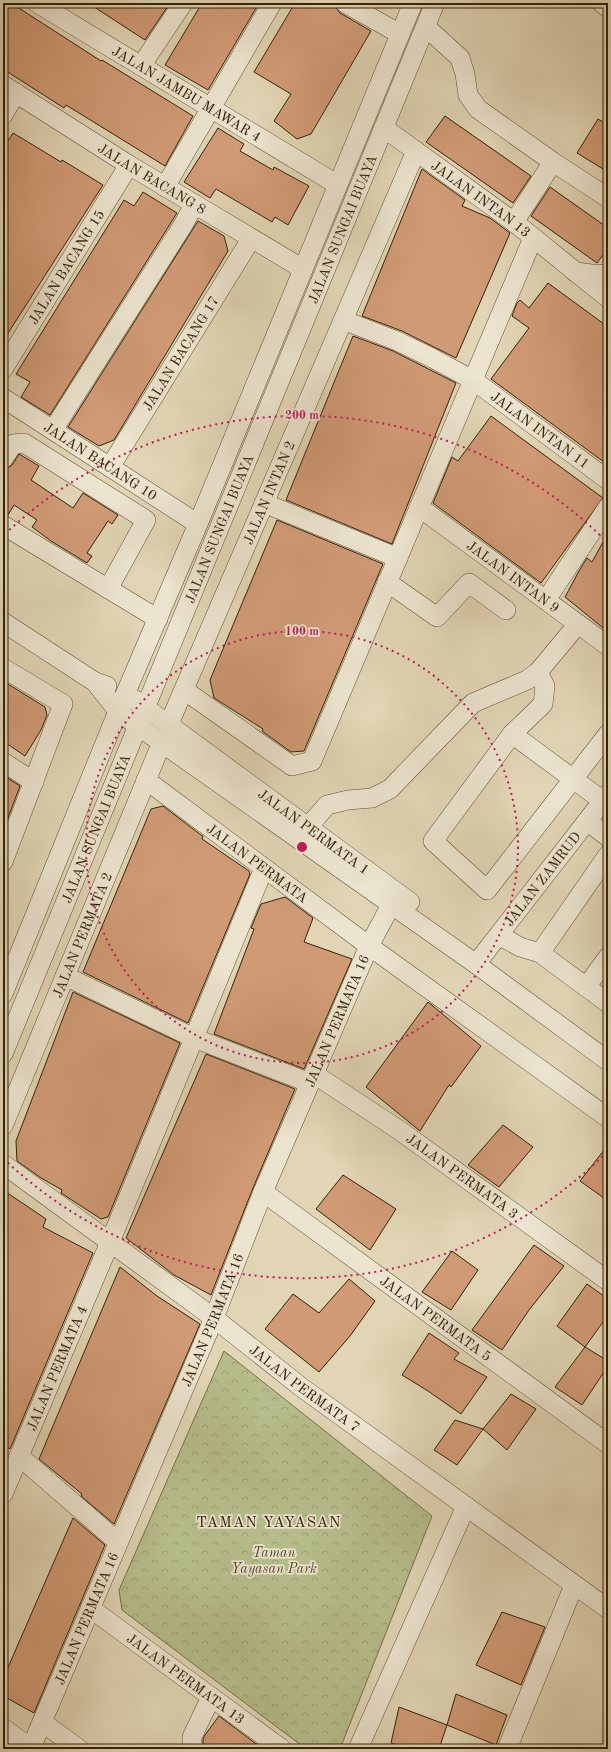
<svg xmlns="http://www.w3.org/2000/svg" width="611" height="1752" viewBox="0 0 611 1752" font-family="'Old Standard TT',serif">
<style>
.park{fill:url(#park-crowns);stroke:#756f48}
.building{fill:#d09a75;stroke:#342206}
.lines{fill:none;stroke-linecap:round;stroke-linejoin:round}
.minor-casing{stroke:#5f4f32;stroke-width:20}
.minor{stroke:#ece4cf;stroke-width:19}
.ring{fill:none;stroke:#c2185b;stroke-width:2;stroke-dasharray:2 4}
.labels{text-anchor:middle;stroke-width:3.5;stroke-linejoin:round;paint-order:stroke}
.street-label{font-size:14px;fill:#342206;stroke:#ece4cf}
.park-label{font-size:14px;font-style:italic;fill:#544827;stroke:#ece4cf}
.neighbourhood-label{font-size:15px;letter-spacing:1px;fill:#342206;stroke:#ece4cf}
.centre{fill:#c2185b;stroke:#ece4cf;stroke-width:2}
.ring-label{font-size:12px;text-anchor:middle;font-weight:bold;fill:#c2185b;stroke:#ece4cf;stroke-width:3.5;stroke-linejoin:round;paint-order:stroke}
</style>
<defs>
<pattern id="park-crowns" width="20" height="18" patternUnits="userSpaceOnUse"><rect width="20" height="18" fill="#b6bc8b"/><path d="M2 6a3 3 0 1 1 6 0M12 15a3 3 0 1 1 6 0" fill="none" stroke="#9da176"/></pattern>
</defs>
<rect width="100%" height="100%" fill="#e1d5b5"/>
<filter id="stains"><feTurbulence type="fractalNoise" baseFrequency=".005" numOctaves="4"/><feColorMatrix values="0 0 0 0 .2 0 0 0 0 .09 0 0 0 0 .02 0 0 0 .5 -.17"/></filter>
<radialGradient id="worn" r=".72"><stop offset=".6" stop-color="#630" stop-opacity="0"/><stop offset="1" stop-color="#630" stop-opacity=".3"/></radialGradient>
<path class="park" d="M224,1351L432,1516L340,1749H306L122,1610L119,1590Z"/>
<path class="building" d="M3,3H11L101,61L102,60L193,116L165,166L66,105L64,108L3,69Z
M88,3H170L145,40Z
M202,3H259L208,90L165,65Z
M295,3H329L335,6L340,13L371,31L311,134L297,139L274,121L291,94L254,72Z
M445,116L531,176L513,203L426,142Z
M598,119L608,125V172L577,153Z
M218,128L244,144L240,151L273,170L274,167L309,186L288,225L275,217L272,222L216,189L210,198L184,182Z
M13,133L61,162L62,160L103,185L3,341V149Z
M422,169L465,200L462,206L490,218L510,233L456,358L402,331L362,316Z
M550,187L608,228V248L597,263L531,216Z
M143,192L177,213L50,415L21,397L30,382L16,374L124,200L134,206Z
M198,221L224,236L228,251L114,440L99,446L68,427Z
M548,283L608,327V465L491,379L529,328L512,316L517,303L520,300L529,308Z
M353,336L393,351L456,383L392,544L286,500Z
M491,416L603,498L541,583L433,503L452,457L458,461Z
M19,454L39,466L31,480L73,508L83,493L118,515L112,524L108,521L87,553L92,556L87,563L51,541L32,527L37,520L14,505L8,515L3,514V471L12,465Z
M277,520L383,564L304,751L291,752L262,731L263,729L214,698L210,680Z
M608,533V632L565,597L579,571L587,558L592,562Z
M3,681L45,707L47,715L41,730L25,756L3,741Z
M3,775L20,786L3,831Z
M163,806L201,835L203,836L202,839L249,871L250,874L188,1023L83,972L151,809Z
M285,897L313,918L304,942L352,959L304,1069L214,1034L254,929L251,928L261,904Z
M73,992L180,1043L108,1217L101,1219L61,1193L62,1190L41,1178L17,1161L16,1141Z
M428,1002L481,1046L451,1087L449,1085L420,1131L366,1087Z
M206,1054L295,1089L253,1188L211,1295L174,1275L126,1238Z
M503,1125L533,1147L499,1187L468,1165Z
M608,1145V1201L580,1181Z
M343,1175L396,1209L370,1250L316,1209Z
M3,1190L46,1219L43,1227L93,1253L10,1449L3,1444Z
M534,1245L564,1266L529,1310L502,1350L472,1330Z
M452,1251L478,1270L451,1310L422,1292Z
M120,1267L157,1296L200,1324L114,1524L81,1496L82,1494L39,1459Z
M349,1279L375,1301L350,1336L319,1372L265,1329L293,1294L319,1313Z
M587,1284L608,1299V1315L585,1347L557,1326Z
M429,1333L459,1353L454,1359L487,1377L461,1414L428,1391L402,1375Z
M585,1347L608,1361V1366L582,1405L555,1387Z
M511,1394L536,1409L507,1450L483,1429Z
M455,1420L483,1429L457,1465L434,1450Z
M73,1518L105,1545L34,1713L3,1696V1679Z
M502,1612L545,1627L521,1685L476,1665Z
M456,1694L507,1715L496,1745L447,1725Z
M399,1707L447,1725L439,1749H407L391,1743Z
M219,1716L263,1749H203V1739L205,1735Z"/>
<g class="lines">
<g class="minor-casing">
<g id="minor">
<path id="s1" d="M37,3L338,185"/>
<path d="M345,3L400,34"/>
<path d="M602,3L608,8"/>
<path d="M426,27L460,58L465,74L468,95L478,109L553,162L514,222"/>
<path d="M141,66L183,3"/>
<path id="s2" d="M3,85L129,165L303,269"/>
<path d="M3,115L16,93"/>
<path id="s3" d="M384,128L514,222L608,298"/>
<path d="M553,162L608,198"/>
<path d="M165,187L272,3"/>
<path d="M575,272L600,275L608,273"/>
<path id="s4" d="M343,320L397,341L432,358L473,380L608,480"/>
<path id="s5" d="M3,369L129,165"/>
<path id="s6" d="M3,398L198,524"/>
<path d="M53,430L183,225L194,205"/>
<path d="M3,459L13,444L24,443L146,520L108,589"/>
<path id="s7" d="M110,467L251,239"/>
<path d="M264,503L398,558"/>
<path id="s8" d="M419,507L608,646"/>
<path d="M3,525L158,619"/>
<path d="M387,582L437,617L469,583L506,610"/>
<path d="M546,600L608,507"/>
<path d="M3,622L95,682L107,686"/>
<path d="M3,668L63,704L3,862"/>
<path d="M95,682L118,711L138,726L476,964L608,1061"/>
<path d="M184,690L292,766L312,761L533,238"/>
<path id="s9" d="M135,700L410,902"/>
<path id="s10" d="M169,724L416,151"/>
<path d="M512,734L543,704L545,686L538,672"/>
<path d="M3,762L34,782"/>
<path id="s11" d="M146,780L369,946L608,1118"/>
<path d="M603,801L512,734L433,841L487,890L608,734"/>
<path d="M587,821L608,837"/>
<path d="M302,837L308,827L327,805L348,800L372,798L390,789L473,703L527,680L538,672L578,624"/>
<path d="M499,935L520,947L540,953L608,1003"/>
<path d="M540,953L608,855"/>
<path id="s12" d="M476,964L608,794"/>
<path d="M65,976L194,1038L310,1083"/>
<path d="M586,987L608,957"/>
<path d="M3,994L118,711L198,524L413,3"/>
<path id="s13" d="M3,1054L435,3"/>
<path id="s14" d="M314,1074L399,1130L608,1281"/>
<path id="s15" d="M3,1126L162,742"/>
<path id="s16" d="M3,1164L214,1318L301,1387L608,1609"/>
<path id="s17" d="M263,1192L608,1444"/>
<path d="M19,1456L118,1542"/>
<path id="s18" d="M3,1494L110,1242L264,868"/>
<path id="s19" d="M90,1608L282,1749"/>
<path d="M42,1722L79,1749"/>
<path d="M3,1728L32,1749"/>
<path id="s20" d="M31,1748L214,1318L263,1192L369,946L391,905L399,894"/>
<path d="M192,1749V1737L211,1697"/>
<path d="M358,1749L466,1506"/>
<path d="M507,1749L574,1585"/>
</g>
</g>
<use href="#minor" class="minor"/>
</g>
<g class="ring">
<circle cx="302" cy="847" r="216"/>
<path d="M607 1152A432 432 0 0 1 5 1160M5 534A432 432 0 0 1 607 542"/>
</g>
<g class="labels">
<g class="street-label">
<text dy="5" stroke="none"><textPath href="#s1" startOffset="175">JALAN JAMBU MAWAR 4</textPath></text>
<text dy="5" stroke="none"><textPath href="#s2" startOffset="176">JALAN BACANG 8</textPath></text>
<text dy="5" stroke="none"><textPath href="#s3" startOffset="120">JALAN INTAN 13</textPath></text>
<text dy="5" stroke="none"><textPath href="#s13" startOffset="892">JALAN SUNGAI BUAYA</textPath></text>
<text dy="5" stroke="none"><textPath href="#s5" startOffset="120">JALAN BACANG 15</textPath></text>
<text dy="5" stroke="none"><textPath href="#s7" startOffset="134">JALAN BACANG 17</textPath></text>
<text dy="5" stroke="none"><textPath href="#s4" startOffset="227">JALAN INTAN 11</textPath></text>
<text dy="5" stroke="none"><textPath href="#s6" startOffset="116">JALAN BACANG 10</textPath></text>
<text dy="5" stroke="none"><textPath href="#s10" startOffset="252">JALAN INTAN 2</textPath></text>
<text dy="5" stroke="none"><textPath href="#s13" startOffset="568">JALAN SUNGAI BUAYA</textPath></text>
<text dy="5" stroke="none"><textPath href="#s8" startOffset="117">JALAN INTAN 9</textPath></text>
<text dy="5" stroke="none"><textPath href="#s13" startOffset="244">JALAN SUNGAI BUAYA</textPath></text>
<text dy="5" stroke="none"><textPath href="#s9" startOffset="222">JALAN PERMATA 1</textPath></text>
<text dy="5" stroke="none"><textPath href="#s11" startOffset="139">JALAN PERMATA</textPath></text>
<text dy="5" stroke="none"><textPath href="#s12" startOffset="108">JALAN ZAMRUD</textPath></text>
<text dy="5" stroke="none"><textPath href="#s15" startOffset="207">JALAN PERMATA 2</textPath></text>
<text dy="5" stroke="none"><textPath href="#s20" startOffset="789">JALAN PERMATA 16</textPath></text>
<text dy="5" stroke="none"><textPath href="#s14" startOffset="180">JALAN PERMATA 3</textPath></text>
<text dy="5" stroke="none"><textPath href="#s17" startOffset="214">JALAN PERMATA 5</textPath></text>
<text dy="5" stroke="none"><textPath href="#s20" startOffset="465">JALAN PERMATA 16</textPath></text>
<text dy="5" stroke="none"><textPath href="#s18" startOffset="137">JALAN PERMATA 4</textPath></text>
<text dy="5" stroke="none"><textPath href="#s16" startOffset="376">JALAN PERMATA 7</textPath></text>
<text dy="5" stroke="none"><textPath href="#s20" startOffset="141">JALAN PERMATA 16</textPath></text>
<text dy="5" stroke="none"><textPath href="#s19" startOffset="119">JALAN PERMATA 13</textPath></text>
</g>
<g class="park-label">
<text x="274" y="1557">Taman<tspan x="274" dy="16">Yayasan Park</tspan></text>
</g>
<g class="neighbourhood-label">
<text x="269" y="1527">TAMAN YAYASAN</text>
</g>
</g>
<circle cx="302" cy="847" r="6" class="centre"/>
<g class="ring-label">
<text x="302" y="419">200 m</text>
<text x="302" y="635">100 m</text>
</g>
<rect width="611" height="1752" fill="none" stroke="#e1d5b5" stroke-width="16"/>
<rect x="4" y="4" width="603" height="1744" fill="none" stroke="#342206" stroke-width="2"/>
<rect x="8" y="8" width="595" height="1736" fill="none" stroke="#342206"/>
<rect width="100%" height="100%" filter="url(#stains)"/>
<rect width="100%" height="100%" fill="url(#worn)"/>
</svg>
